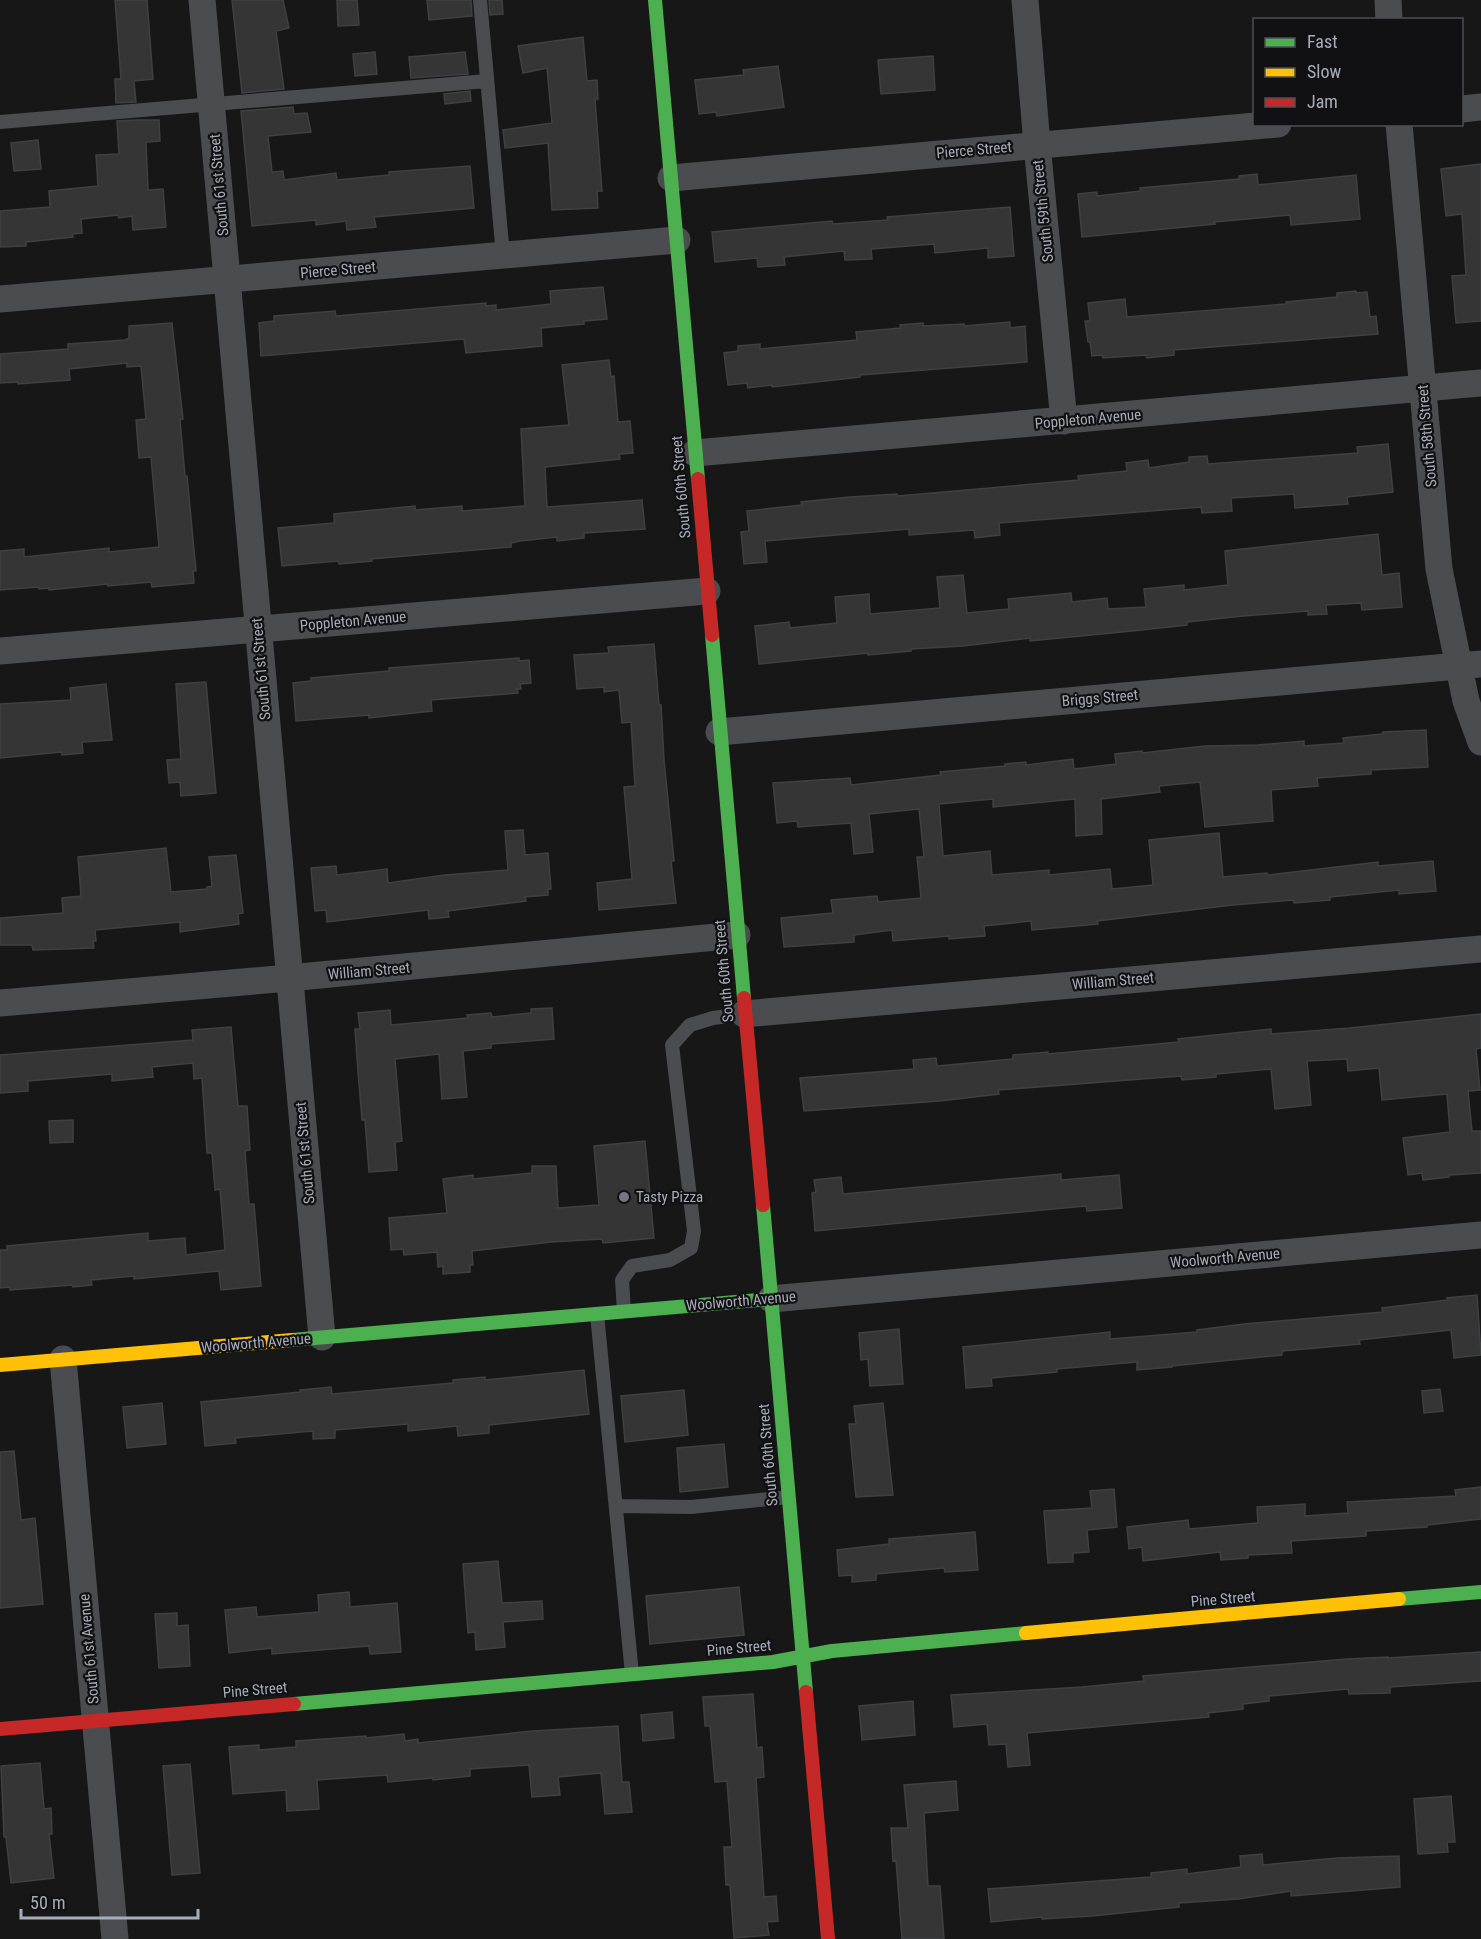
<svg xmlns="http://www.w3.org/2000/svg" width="1481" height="1939" viewBox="0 0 1481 1939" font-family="'Roboto Condensed',sans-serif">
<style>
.building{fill:#353536;stroke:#3f4043;stroke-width:1.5}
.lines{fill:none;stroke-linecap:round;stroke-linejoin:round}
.lane{stroke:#4b4c50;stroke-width:14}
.street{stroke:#4b4c50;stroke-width:27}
.fast{stroke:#4caf50;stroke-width:14}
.slow{stroke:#ffc107;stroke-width:14}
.jam{stroke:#c62828;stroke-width:14}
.poi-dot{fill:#757880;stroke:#111113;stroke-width:2}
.labels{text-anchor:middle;stroke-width:4.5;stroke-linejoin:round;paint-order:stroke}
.street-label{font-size:15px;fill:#a8adb8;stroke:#111113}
.poi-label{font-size:15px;fill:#a8adb8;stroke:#111113;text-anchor:start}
</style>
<rect width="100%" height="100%" fill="#171717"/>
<path class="building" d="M115,0H147L153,79L134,81L136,102L116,103L115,79H121Z
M232,0H283L289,28L276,31L284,89L242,93Z
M337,0H357L359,25L338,26Z
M427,0H471L472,16L429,20Z
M489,0H502L503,14L490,15Z
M583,37L587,81L597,80L598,99L595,100L602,191H597L598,208L552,210L548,143L505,148L503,130L552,123L547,68L523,73L518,46Z
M375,52L377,74L355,76L353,54Z
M465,52L468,74L411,78L409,57Z
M933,56L935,90L881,94L878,60Z
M778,66L784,107L717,116L716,112L699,114L695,80L744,75L743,70Z
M470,91L471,101L445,104L444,94Z
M293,107L294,114L307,113L311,132L268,136L272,172L283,171L284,180L336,173L337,180L389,175V172L470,166L474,208L374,217L376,227L347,230L346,221L316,225V220L252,226L241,111Z
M137,120H159L160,141L146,142L148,190L163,189L166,227L133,230L132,216L119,218L118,215L81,219L82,233L72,234L73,237L26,242V246L0,247V211L50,207L49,191L98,186L96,155L119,154L117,121Z
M38,140L41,169L14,171L11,143Z
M1481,164V321L1456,323L1452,276L1466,275L1462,214L1446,216L1441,169Z
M1257,174L1258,185L1356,175L1360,219L1291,225L1290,215L1214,222L1215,224L1082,237L1078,194L1097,192V196L1141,191L1140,188L1239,179V176Z
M1010,207L1014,256L988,258V248L935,253L934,244L871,249L872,259L845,260L844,251L784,257L785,265L758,267L757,258L715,262L712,232L832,221L833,224L888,220L887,217Z
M603,287L607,319L584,321V324L541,328L542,346L466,353L464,339L261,356L259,323L274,321V316L335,311L336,316L486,303V306L496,305V310L551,304L550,291Z
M1356,291V293L1367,292L1370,317L1376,316L1378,334L1174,350V355L1147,358L1146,355L1103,358L1102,355L1092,356L1090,342H1088L1085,321H1090L1088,303L1125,299L1127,317L1286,304V302L1337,297V293Z
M1010,322V328L1025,326L1027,362L860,375V377L772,387V385L748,388L747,383L728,385L724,353L738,351V346L760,344V349L857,340L856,332L901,328L900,325L923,323V326L964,324V326Z
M172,323L183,419L180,420L185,476H187L196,571H193L194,583L152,587L151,582L108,586V584L49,590V588L39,589L38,587L0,590V551L24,549V557L109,548V552L159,547L151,457L139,458L136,420L146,419L141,366L127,367V363L69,369L70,380L18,384V382L0,383V354L68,349V344L125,340L129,338V326Z
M609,360L611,377L614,376L618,422L630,421L633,453L619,454L620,459L545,467L547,507L642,500L645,529L584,533V538L557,541V537L520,541L511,543V547L371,559L372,561L339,564L338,561L282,566L278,528L334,523V514L415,506V510L462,506V511L525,506L521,429L569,425L562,365Z
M1388,444L1393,492L1347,497L1348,504L1295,508L1294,494L1231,498L1232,511L1202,513L1201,507L999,523L1000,535L975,538L974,530L909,535V529L765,541L767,562L744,564L741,532L749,531L747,511L802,505L801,502L850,497L897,494L898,496L1079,480L1078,476L1127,471L1126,463L1148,460L1149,468L1189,462V457L1207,456L1208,464L1358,453L1357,447Z
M1378,534L1382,575L1399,573L1402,607L1362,610L1361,603L1326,605L1327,614L1308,615V611L1243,616L1187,622V625L1132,631L1030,641V638L963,646L911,649V651L868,655V653L759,664L755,626L789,622L790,628L837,623L835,597L869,594L870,614L940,608L937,577L963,575L967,613L1009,609L1008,599L1071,593L1072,602L1107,598L1108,609L1146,607L1144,589L1184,585V590L1228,585L1225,551Z
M654,644L659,705H661L664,760L674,861H671L676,903L599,910L597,883L632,879L624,787L635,786L631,722L622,723L619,690L604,692V687L577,689L574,655L609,653L608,647Z
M519,658V661L529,660L531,683L520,684L521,689H517L518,693L431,700L432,711L369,718V715L296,721L293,683L311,681V678L389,671V668Z
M206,682L216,793L181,796L180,782L169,783L167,760L181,759L176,684Z
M106,684L112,740L82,742L83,753L62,755L61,752L0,758V704L71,700L70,688Z
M1426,730L1428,767L1371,770V774L1317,778L1318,786L1271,790L1273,821L1205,827L1200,782L1159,786L1160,792L1101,799L1102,834L1076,836L1075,799L993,807V799L939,804L943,856L990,851L992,875L1049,870V875L1110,869L1112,889L1153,885L1149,840L1219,833L1223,877L1267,873L1268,875L1378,862V866L1433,861L1436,891L1399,894V890L1330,897V900L1294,903L1293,900L1233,905L1097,921L1098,924L1032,930L1031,921L984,926L985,936L949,939V936L893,941L892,930L854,935V942L784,947L781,918L833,913L831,900L877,896L878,902L921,898L917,857H924L919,809L869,814L873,852L854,854L851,823L798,827L797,821L777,823L773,783L850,778L851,785L941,775L940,772L1005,766V764L1026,762V765L1073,759L1074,769L1116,764L1115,754L1142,751V753L1205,746L1258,745L1304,741V746L1344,743L1343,738L1383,734V732Z
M523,830L525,855L548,853L551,889H548V895L525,897L526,901L448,911L449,917L429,919L428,910L327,922L326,910L315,911L311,868L336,866L337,875L387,869L388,883L445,875L508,870L505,831Z
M166,848L171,892L207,889V887L212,886L209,857L236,855L243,913L238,914L239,924L180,932V922L95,930L96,941H93L94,948L33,950L32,945H0V918L63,913L62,898L81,896L78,857Z
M552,1008L554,1039L491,1044V1048L463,1051L467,1097L442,1099L439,1054L395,1059L402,1141L395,1142L397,1170L369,1172L365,1120H362L358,1071L355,1029H360L358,1013L390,1010L391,1025L468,1018L467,1015L491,1013L492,1017L531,1013V1009Z
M1481,1014V1048L1476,1049L1480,1090L1468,1091L1472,1131H1481V1173L1449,1175V1177L1423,1180L1422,1173L1408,1175L1403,1138L1450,1132L1447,1094L1382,1100L1379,1068L1348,1071L1347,1059L1307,1061L1311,1105L1275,1109L1271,1069L1216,1074V1077L1182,1080L1181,1076L998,1090L999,1094L940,1101L804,1111L800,1078L914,1069L913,1060L936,1058L937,1066L1013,1059V1055L1048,1052V1054L1179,1042L1178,1039L1271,1029V1034L1350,1028Z
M231,1027L238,1106H247L250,1150L245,1151L249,1204H254L261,1286L221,1290L219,1271L134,1279V1276L91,1280L92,1285L73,1287L72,1285L10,1290V1287L0,1288V1250H7V1246L148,1233V1241L185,1238L186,1255L225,1250L220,1189L215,1190L212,1153H207L202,1078L194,1079L193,1063L152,1067L153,1077L112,1081V1074L28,1081V1091L0,1093V1055L193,1040L192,1030Z
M73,1120V1142L50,1143L49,1121Z
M645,1141L654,1238L603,1243L602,1239L551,1242L472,1251L473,1265H470V1272L443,1274V1266L438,1267L437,1252L404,1255L403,1249L391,1250L389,1218L447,1213L443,1179L473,1175V1179L532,1173V1166H556L558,1208L599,1205L594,1146Z
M1061,1174V1180L1119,1175L1122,1208L1087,1211L1086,1206L815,1231L812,1193L816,1192L814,1180L841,1177L843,1194Z
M1477,1295L1481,1355L1454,1358L1451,1330L1359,1340L1360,1344L1282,1351V1355L1172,1366V1367L1137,1370V1362L1057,1369V1372L991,1378L992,1386L966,1388L963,1347L1110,1332V1339L1197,1332V1330L1244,1324L1383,1312L1382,1308L1448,1300L1447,1298Z
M899,1329L903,1384L870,1386L868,1359L861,1360L859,1333Z
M584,1370L589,1414L489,1425V1433L458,1436L457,1426L408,1431V1424L335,1430V1438L313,1439V1431L235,1438L236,1443L205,1446L201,1402L300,1392V1390L331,1387L332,1394L453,1383V1380L485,1377V1380Z
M1440,1389L1443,1411L1424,1413L1422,1391Z
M684,1390L688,1435L625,1442L621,1396Z
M162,1403L166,1444L127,1448L123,1407Z
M883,1403L893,1495L856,1497L849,1424H856L854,1406Z
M724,1444L728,1487L680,1492L677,1448Z
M14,1451L21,1520L35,1518L43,1604L0,1608V1452Z
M1481,1487V1519L1427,1525V1527L1366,1531V1536L1291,1541L1292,1553L1248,1555V1558L1221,1560L1220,1552L1143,1561L1142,1547L1129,1549L1127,1527L1188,1520L1189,1529L1258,1523L1257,1507L1305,1504V1516L1348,1513L1347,1502L1456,1496L1455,1490Z
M1114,1489L1117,1527L1087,1530L1089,1552L1073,1553V1562L1048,1563L1044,1511L1092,1508L1090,1491Z
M975,1532L978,1570L945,1572L944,1568L876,1574V1580L852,1582V1575L839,1576L837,1550L889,1544V1539Z
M498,1561L502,1603L542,1601L543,1619L503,1622L505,1647L476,1650L475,1632L468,1633L463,1564Z
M739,1587L744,1635L650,1644L646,1596Z
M349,1592L350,1607L397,1603L401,1652L370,1654L369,1646L272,1654V1648L229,1653L225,1610L256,1607L257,1617L319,1612L318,1595Z
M177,1613V1626L188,1625L190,1666L159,1668L155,1614Z
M1481,1652V1681L1390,1687V1693L1349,1694L1348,1689L1269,1696V1701L1243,1704V1709L1208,1713L1209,1717L1027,1733L1030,1765L1008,1767L1006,1744L989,1745L987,1724L954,1727L951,1695L1082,1687L1144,1681L1143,1676L1347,1659L1388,1657V1658Z
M753,1694L757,1748L762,1747L764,1777L756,1778L764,1897L776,1896L778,1921L767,1922L769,1935L734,1938L730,1885H726L724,1847H732L727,1781L715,1782L710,1726H705L703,1697Z
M913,1701L915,1735L862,1740L859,1706Z
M672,1712L674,1738L643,1741L641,1715Z
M618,1726L622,1782H629L632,1812L605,1814L601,1773L558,1777L560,1795L532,1797L529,1765L470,1769V1776L433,1780V1778L388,1782L387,1775L317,1780L319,1809L287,1811L286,1790L233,1794L229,1747L259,1745V1750L296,1747V1741L366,1736V1738L404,1734L405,1741L418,1739V1743L533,1731Z
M40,1763L44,1809L51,1808L52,1834H49L54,1878L11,1883L6,1837H4L1,1766Z
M190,1764L200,1873L172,1875L163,1766Z
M956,1781L958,1810L924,1813L928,1886H940L944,1939H902L896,1860L893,1861L891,1828H908L904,1785Z
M1451,1796L1455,1842H1447L1448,1852L1418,1854L1414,1799Z
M1262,1854L1263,1865L1337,1858L1399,1856L1400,1887L1291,1896V1891L1238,1899L1179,1903V1907L1092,1916L1042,1919V1917L991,1922L988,1889L1151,1877V1873L1187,1869V1874L1241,1867L1240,1856Z"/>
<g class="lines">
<path class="lane" d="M480,0L503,256
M0,122L487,81
M624,1311L622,1280L632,1266L670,1260L691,1248L694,1231L672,1045L690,1025L713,1018L744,1014
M597,1314L632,1674
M616,1506L691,1507L788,1497"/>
<path class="street" d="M202,0L322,1337
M1025,0L1037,145L1064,421
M1388,0L1389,20
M1462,109L1481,107
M1399,124L1439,569L1466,701L1481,742
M671,178L1278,124
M0,299L677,240
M695,453L1481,383
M0,651L707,591
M719,732L1481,664
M0,1003L289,978L737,935
M744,1014L1481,949
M771,1299L1481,1235
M63,1359L115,1939"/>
<path class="fast" d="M655,0L698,479
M712,635L744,998
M763,1205L806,1692
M292,1340L771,1299
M1399,1599L1481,1592
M294,1704L773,1662L832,1651L1026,1633"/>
<path class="slow" d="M0,1365L292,1340
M1026,1633L1399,1599"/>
<path class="jam" d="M698,479L712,635
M744,998L763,1205
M806,1692L828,1939
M0,1729L294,1704"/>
</g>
<circle class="poi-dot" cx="624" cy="1197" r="6"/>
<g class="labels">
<g class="street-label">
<text transform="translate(974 150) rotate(-5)" y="5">Pierce Street</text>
<text transform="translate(219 185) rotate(-95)" y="5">South 61st Street</text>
<text transform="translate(1043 211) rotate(-96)" y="5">South 59th Street</text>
<text transform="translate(338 270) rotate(-5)" y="5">Pierce Street</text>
<text transform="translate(1088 419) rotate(-5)" y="5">Poppleton Avenue</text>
<text transform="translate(1427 436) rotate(-95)" y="5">South 58th Street</text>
<text transform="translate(681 487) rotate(-95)" y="5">South 60th Street</text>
<text transform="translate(353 621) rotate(-5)" y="5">Poppleton Avenue</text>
<text transform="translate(261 669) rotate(-95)" y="5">South 61st Street</text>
<text transform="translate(1100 698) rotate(-5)" y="5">Briggs Street</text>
<text transform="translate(369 971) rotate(-5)" y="5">William Street</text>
<text transform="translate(724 971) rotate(-95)" y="5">South 60th Street</text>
<text transform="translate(1113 981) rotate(-5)" y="5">William Street</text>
<text transform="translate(305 1153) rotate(-95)" y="5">South 61st Street</text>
<text transform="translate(1225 1258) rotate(-5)" y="5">Woolworth Avenue</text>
<text transform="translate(741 1301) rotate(-5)" y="5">Woolworth Avenue</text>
<text transform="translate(256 1343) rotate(-5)" y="5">Woolworth Avenue</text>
<text transform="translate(768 1455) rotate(-95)" y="5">South 60th Street</text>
<text transform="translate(1223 1599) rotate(-5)" y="5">Pine Street</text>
<text transform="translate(739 1648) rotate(-5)" y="5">Pine Street</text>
<text transform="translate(89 1649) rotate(-95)" y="5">South 61st Avenue</text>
<text transform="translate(255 1690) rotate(-5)" y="5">Pine Street</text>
</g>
<g class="poi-label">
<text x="636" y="1202">Tasty Pizza</text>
</g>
</g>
<rect x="1253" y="18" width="210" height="108" fill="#111113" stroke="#4d4f55" stroke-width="1.5"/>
<rect x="1265" y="38" width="30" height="9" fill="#4caf50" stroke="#4d4f55" stroke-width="1.5"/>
<text x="1307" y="48" font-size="18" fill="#a8adb8">Fast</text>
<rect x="1265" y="68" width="30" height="9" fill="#ffc107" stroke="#4d4f55" stroke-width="1.5"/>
<text x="1307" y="78" font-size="18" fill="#a8adb8">Slow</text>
<rect x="1265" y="98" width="30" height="9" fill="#c62828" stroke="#4d4f55" stroke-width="1.5"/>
<text x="1307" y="108" font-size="18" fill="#a8adb8">Jam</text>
<path d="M21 1909v9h177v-9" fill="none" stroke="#a8adb8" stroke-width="3"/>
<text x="30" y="1909" font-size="18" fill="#a8adb8" stroke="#111113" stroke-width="4.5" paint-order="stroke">50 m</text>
</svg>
